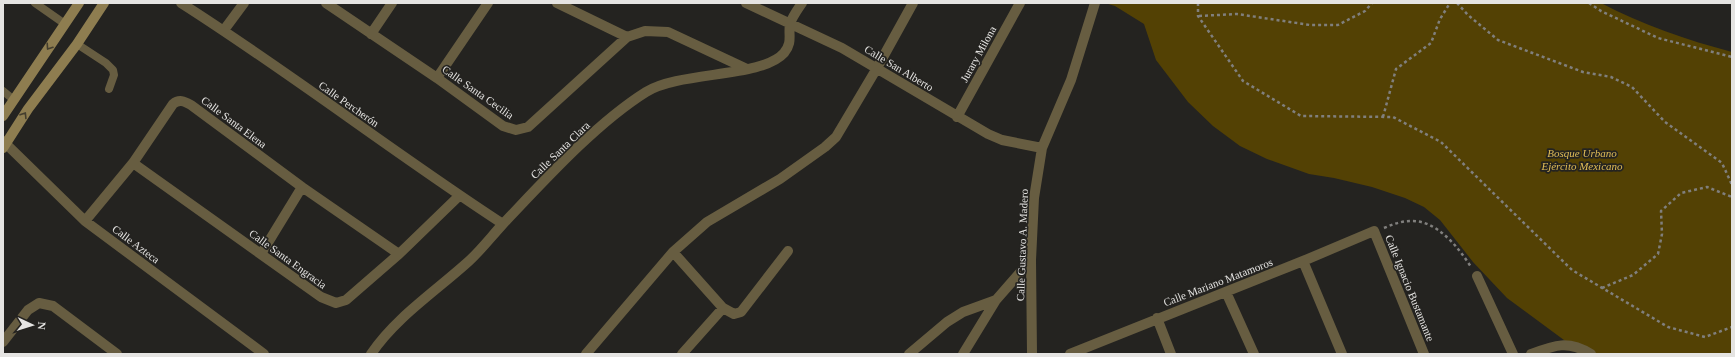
<svg xmlns="http://www.w3.org/2000/svg" width="1735" height="357" viewBox="0 0 1735 357" font-family="Georgia,serif">
<style>
.green{fill:#534104}
.lines{fill:none;stroke-linecap:round;stroke-linejoin:round}
.path{stroke:#807f7d;stroke-width:2.5;stroke-dasharray:3 3;stroke-linecap:butt}
.service{stroke:#675d41;stroke-width:8}
.minor{stroke:#675d41;stroke-width:10}
.secondary{stroke:#8e7d50;stroke-width:10}
.oneway{stroke:#443e2e}
.labels{text-anchor:middle;stroke-width:3.5;stroke-linejoin:round;paint-order:stroke}
.street-label{font-size:11px;fill:#e5e4e2;stroke:#242320}
.park-label{font-size:11px;font-style:italic;fill:#e1bd57;stroke:#242320}
</style>
<rect width="100%" height="100%" fill="#242320"/>
<path class="green" d="M1105,3H1601C1643,25 1687,40 1732,52V354H1596L1568,343L1507,298L1473,262L1440,220L1424,207L1405,198L1372,187L1334,178L1309,174L1267,159L1240,146L1213,126L1188,102L1156,60L1144,24L1115,6Z"/>
<g class="lines">
<path class="path" d="M1198,3V16L1243,81L1301,116L1393,117L1441,142L1572,270L1668,327L1705,337L1732,327
M1457,3L1468,15L1498,40L1583,72L1611,77L1632,87L1665,122L1722,163L1732,185
M1589,3L1601,11L1658,38L1732,57
M1199,16L1237,14L1310,25H1338L1365,11L1372,3
M1383,117L1396,69L1431,43L1440,19L1450,3
M1384,228C1393,224 1402,221 1411,221C1437,220 1459,248 1471,267
M1602,288L1633,275L1658,254L1662,234L1661,211L1681,193L1707,187L1732,197"/>
<path class="service" d="M35,3L65,24
M77,44L106,63L113,70L114,75L109,89
M3,91L14,100"/>
<path class="minor" d="M181,3C291,73 394,153 503,224
M326,3L437,78L503,126L516,130L528,127L627,37
M557,3L627,37L645,31L668,32L747,69
M746,3L842,48L988,134L1002,140L1042,148
M224,30L244,3
M371,34L392,3
M437,78L488,3
M957,117L1020,3
M3,141L85,221L264,354
M133,163L321,297L336,303L346,300L399,254L459,196
M85,221L133,163L173,104C179,99 184,101 191,105L302,187L399,254
M673,252L723,308L734,314L741,312L788,251
M261,254L302,187
M1303,261L1342,354
M1477,276L1513,354
M1226,292L1254,354
M1157,318L1171,354
M3,342L28,310L39,303L53,306L117,354
M371,354C396,317 436,291 469,261C481,250 491,237 502,225C543,182 595,124 646,92C680,71 762,78 784,53C793,42 788,35 790,24C792,17 798,9 802,3
M586,354L673,252L707,222L780,179L825,147L836,137L877,68L913,3
M682,354L723,308
M909,354L947,322L963,312L996,300L1031,260
M963,354L996,300
M1032,354L1031,260L1034,198L1042,148L1071,80L1095,3
M1070,354L1303,261L1374,231L1424,354
M1531,354C1555,345 1568,340 1591,354"/>
<path class="secondary" d="M3,116L79,3
M3,148L28,109L77,44L104,3"/>
</g>
<defs><path id="oneway-chevron" d="M-2-3.5L2.5 0L-2 3.5" fill="none" stroke-width="1.6" stroke-linecap="round" stroke-linejoin="round"/></defs>
<g class="oneway">
<use href="#oneway-chevron" transform="translate(49 47) rotate(124)"/>
<use href="#oneway-chevron" transform="translate(24 115) rotate(-58)"/>
</g>
<g class="labels">
<g class="street-label">
<text transform="translate(978 54) rotate(-61)" y="4">Jurary Milona</text>
<text transform="translate(899 68) rotate(31)" y="4">Calle San Alberto</text>
<text transform="translate(478 92) rotate(35)" y="4">Calle Santa Cecilia</text>
<text transform="translate(349 104) rotate(35)" y="4">Calle Percherón</text>
<text transform="translate(234 122) rotate(37)" y="4">Calle Santa Elena</text>
<text transform="translate(560 150) rotate(-44)" y="4">Calle Santa Clara</text>
<text transform="translate(136 244) rotate(37)" y="4">Calle Azteca</text>
<text transform="translate(1022 245) rotate(-88)" y="4">Calle Gustavo A. Madero</text>
<text transform="translate(288 259) rotate(36)" y="4">Calle Santa Engracia</text>
<text transform="translate(1218 282) rotate(-21)" y="4">Calle Mariano Matamoros</text>
<text transform="translate(1410 288) rotate(68)" y="4">Calle Ignacio Bustamante</text>
</g>
<g class="park-label">
<text x="1582" y="157">Bosque Urbano<tspan x="1582" dy="13">Ejército Mexicano</tspan></text>
</g>
</g>
<rect width="1735" height="357" fill="none" stroke="#e5e4e2" stroke-width="8"/>
<g transform="translate(32 325) rotate(94)" stroke="#242320" stroke-width="3" paint-order="stroke">
<path d="M0-3L7 15L0 10L-7 15Z" fill="#e5e4e2"/>
<text y="-6" font-size="11" font-weight="bold" text-anchor="middle" fill="#e5e4e2">N</text>
</g>
</svg>
